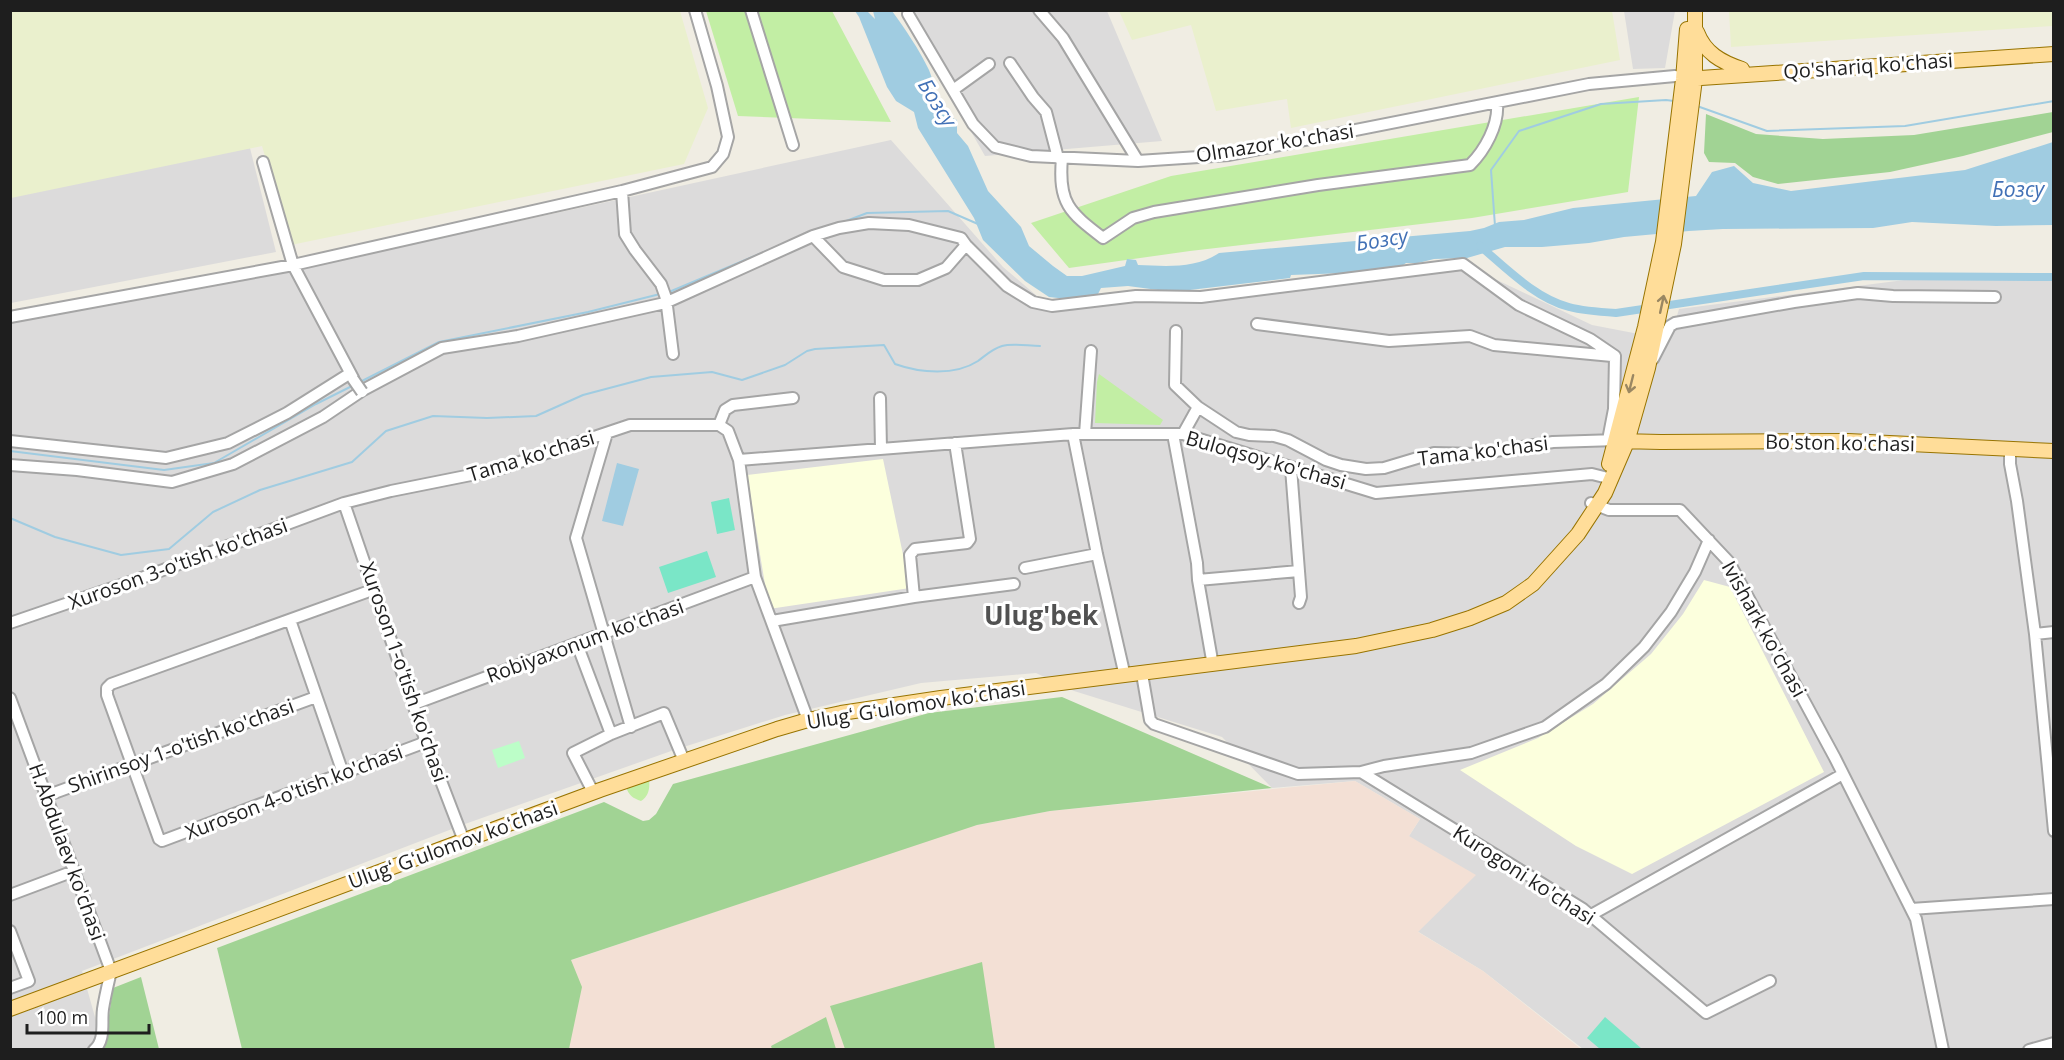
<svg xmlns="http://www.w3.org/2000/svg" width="2064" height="1060" viewBox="0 0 2064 1060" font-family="'Open Sans',sans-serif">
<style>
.residential{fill:#dcdbdb}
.education{fill:#fcffdd}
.military{fill:#f3e0d5}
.farmland{fill:#eaf0cd}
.grass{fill:#c2eea4}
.forest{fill:#a1d394}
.park{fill:#bcfec8}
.pitch{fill:#7ae6c7}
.water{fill:#a0cce1}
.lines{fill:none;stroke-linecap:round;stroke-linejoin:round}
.stream{stroke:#a0cce1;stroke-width:2}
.canal{stroke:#a0cce1;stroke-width:8}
.minor-casing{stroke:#a5a5a5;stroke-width:14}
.major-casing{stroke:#987400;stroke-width:16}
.minor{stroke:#fff;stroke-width:10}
.major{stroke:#fd9;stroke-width:14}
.minor-bridge-casing{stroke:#a5a5a5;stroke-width:14;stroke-linecap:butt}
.minor-bridge{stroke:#fff;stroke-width:10}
.oneway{stroke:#9a8762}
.labels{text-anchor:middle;stroke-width:6;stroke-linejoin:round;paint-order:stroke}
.street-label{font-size:20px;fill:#1e1e1e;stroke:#fff}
.water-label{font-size:21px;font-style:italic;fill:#4271b6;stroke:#fff}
.district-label{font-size:26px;font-weight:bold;fill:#515151;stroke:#fff}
</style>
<rect width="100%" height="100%" fill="#f0ede3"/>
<path class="residential" d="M902,11H1107L1162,141L985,156Z
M1624,11H1675L1665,68L1633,69Z
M891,140L1003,267L1051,308L1463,264L1592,325L1670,340L1679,309L1912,279L2053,280V1049H1583L1483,971L1417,931L1409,836L1420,819L1355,781L1272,788L1222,737L1074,691L1036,673L921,683L785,715L674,750L465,824L82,971L104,1049L11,1050V322L372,253Z
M250,148L276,252L11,303V191Z"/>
<path class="education" d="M883,459L910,588L769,609L747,475Z
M1704,580L1730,587L1824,772L1632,874L1576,846L1460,770L1538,738L1593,704L1651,654L1683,614Z"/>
<path class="military" d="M1355,781L1420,819L1409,836L1476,875L1418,932L1483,971L1581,1049L312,1050L551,967L967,827L1050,811Z"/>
<path class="farmland" d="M2053,10V26L1731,47L1729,11Z
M11,11H680L708,108L684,164L291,245L262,146L11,198Z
M1119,11H1612L1620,60L1291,128L1287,99L1216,111L1191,25L1132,40Z"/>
<path class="grass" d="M706,11H832L891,122L738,116Z
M1639,97L1628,192L1472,218L1190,251L1069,268L1031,223L1171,176Z
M1099,374L1163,420L1160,425L1095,423L1097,382Z
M649,779C650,788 649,796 641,801C633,798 629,796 626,787Z"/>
<path class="forest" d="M2053,112V132L1963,156L1890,172L1778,184L1753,177L1735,163L1709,162L1704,153L1706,114L1756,134L1823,139L1914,135Z
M1062,697L1272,788L1050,811L977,825L571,960L582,987L569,1049H242L217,948L604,802L643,821L649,820L656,814L673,784L929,713Z
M982,962L995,1049H845L830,1006Z
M141,977L159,1049L104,1050L113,988Z
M826,1017L836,1049H772L771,1046Z"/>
<path class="park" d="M519,741L525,758L498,768L492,750Z"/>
<path class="pitch" d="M729,498L735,530L717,534L711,502Z
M707,551L716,577L668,593L659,567Z
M1605,1017L1642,1049H1600L1587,1038Z"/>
<path class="water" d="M855,11H867L875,19L873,11H892C905,29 919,49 929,70C938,91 931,110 957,120V133L968,146L988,191L1021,227L1029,246L1053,266L1067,276H1082L1125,266L1127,259L1136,260L1138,265C1165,266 1196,269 1219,253L1470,231L1484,228L1499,222L1524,220L1573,208L1696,196L1712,172L1734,166L1753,183L1791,191L1965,170L2053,142V225L1996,226L1912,222L1873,228L1723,229L1689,231L1624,237L1589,243L1542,247H1505L1467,258L1434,259L1418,263H1406L1399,268L1373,272L1291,275L1290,278L1173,292L1128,286L1101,288L1097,296L1076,300L1049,297L1025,281L983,240L974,218L918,128L914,112L896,101L887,87L859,17Z
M617,463L639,469L623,526L602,521Z"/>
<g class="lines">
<path class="stream" d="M1697,106L1767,131L1905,126L2054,101
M841,223L867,213L948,211L978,224
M1495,226L1491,170L1519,131L1601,104L1666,100L1674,101
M669,292L788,242
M360,382L439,342L588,312L660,294
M10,451L164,470L214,463L316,404L352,386
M10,518L55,537L121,555L169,549L213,512L260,490L352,462L386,431L433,416L487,418L536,416L583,395L651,377L712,372L742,380L785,365L807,351L815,349L884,345L895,364C920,373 955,376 978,361C986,355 992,349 1002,346C1013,343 1028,346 1040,346"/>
<path class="canal" d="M1480,246C1506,268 1535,298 1569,307C1584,311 1600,312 1616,313L1864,276L2054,277"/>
<g class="minor-casing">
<path id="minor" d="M751,10L793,145
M1039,10L1063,38L1138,161
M908,14L973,124L995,147L1031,156L1138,161L1229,155L1589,84L1675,76
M1010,63L1033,97L1046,112L1058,158
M953,90L989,64
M1062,158C1058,203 1069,212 1103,238L1133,218L1154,212L1318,185L1470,165C1485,150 1499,125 1497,103
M263,162L293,265L353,378
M622,191L625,234L635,250L661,284L666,298L673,354
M813,236L843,267L884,280H918L946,268L966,245
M10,317L293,265L622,191L712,167L723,154L728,137L717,86L695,10
M1257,324L1389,341L1470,336L1494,345L1612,356
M1176,331L1175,385L1198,407L1236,432L1249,435L1274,436L1288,440L1326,460L1341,465L1366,469L1384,468L1434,453L1477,454L1553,442L1617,440
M1653,359L1670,326L1675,323L1794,302L1858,293L1893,296L1995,297
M880,398L881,449
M719,425L728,431L739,460L755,577L808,720
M719,425L725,410L733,405L793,398
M607,433L576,538L631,727
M1073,434L1097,554L1124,672
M1085,434L1091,351
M1173,434L1197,563L1198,580L1212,660
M1183,434L1198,407
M1608,440L1614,409L1615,356
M10,441L166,458L228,443L287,413L349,374
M2010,450V464L2017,501L2035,634L2054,831
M739,460L1073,434H1183L1376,493L1592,474L1612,479
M10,465L77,470L172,482L233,464L323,417L363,390L442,348L518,336L665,303L813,236L839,228L869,223L909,225L961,238L966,245L1007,286L1033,302L1052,306L1136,296L1201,297L1463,264L1519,305L1590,339L1615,356
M1291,468L1301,597L1299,603
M344,503L426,742L464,841
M1591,503L1609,510H1680L1729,562L1835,758L1916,919L1943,1050
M1025,568L1097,554
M1198,580L1299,571
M375,589L111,684L107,688V695L159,839L162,841L426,742
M914,597L910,555L915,549L967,543L970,539L955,443
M290,620L343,773
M772,621L914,597L1014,584
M10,623L144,577L344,503L391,491L496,470L630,425H719
M2035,634L2054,632
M577,644L611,734
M1142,674L1150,720L1154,724L1298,774L1361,772L1384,766L1471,753L1545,727L1606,684L1644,647L1671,612L1695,572L1709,540
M10,698L111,971C108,984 105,996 103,1009C101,1022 106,1040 94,1050
M414,704L755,577
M1361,772L1583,909L1706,1013L1770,981
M591,788L573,753L611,734L664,713L682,756
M46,796L316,697
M10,895L74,871
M1911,909L2054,899
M1591,915L1843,774
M10,931L29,981L10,988
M2029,1050L2054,1043"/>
</g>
<g class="major-casing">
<path id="major" d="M1697,32C1705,53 1721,62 1742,69
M1686,79L2054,54
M1619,441L1661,442L1848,441L2054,451
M1609,464L1645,327L1663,242L1683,79L1687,29
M10,1009L600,790L777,729L808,720L841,713L941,698L1356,646L1432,630L1470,618L1506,603L1533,584L1578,534L1605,493L1627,442L1648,368L1674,244L1695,79V10"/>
</g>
<use href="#minor" class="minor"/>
<use href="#major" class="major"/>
<g class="minor-bridge-casing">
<path id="minor-bridge" d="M353,379L362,392"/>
</g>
<use href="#minor-bridge" class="minor-bridge"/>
</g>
<defs><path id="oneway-shaft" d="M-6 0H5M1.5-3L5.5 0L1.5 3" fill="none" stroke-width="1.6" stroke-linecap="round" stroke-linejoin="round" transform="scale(1.5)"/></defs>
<g class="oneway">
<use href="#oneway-shaft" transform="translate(1662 304) rotate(-78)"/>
<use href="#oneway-shaft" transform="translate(1631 384) rotate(104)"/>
</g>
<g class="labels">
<g class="street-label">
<text transform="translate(1868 66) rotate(-4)" y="7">Qo'shariq ko'chasi</text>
<text transform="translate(1275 143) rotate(-9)" y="7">Olmazor ko'chasi</text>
<text transform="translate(1840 443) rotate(1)" y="7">Bo'ston ko'chasi</text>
<text transform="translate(1483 451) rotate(-7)" y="7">Tama ko'chasi</text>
<text transform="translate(531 456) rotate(-17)" y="7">Tama ko'chasi</text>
<text transform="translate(1266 460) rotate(16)" y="7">Buloqsoy ko'chasi</text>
<text transform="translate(178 564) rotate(-20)" y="7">Xuroson 3-o'tish ko'chasi</text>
<text transform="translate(1764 629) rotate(61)" y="7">Ivishark ko'chasi</text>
<text transform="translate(585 641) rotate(-20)" y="7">Robiyaxonum ko'chasi</text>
<text transform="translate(404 672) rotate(71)" y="7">Хuroson 1-o'tish ko'chasi</text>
<text transform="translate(916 705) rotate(-9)" y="7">Ulugʻ Gʻulomov koʻchasi</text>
<text transform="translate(181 746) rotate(-20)" y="7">Shirinsoy 1-o'tish ko'chasi</text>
<text transform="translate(294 792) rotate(-21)" y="7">Xuroson 4-o'tish ko'chasi</text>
<text transform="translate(453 845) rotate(-20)" y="7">Ulugʻ Gʻulomov koʻchasi</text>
<text transform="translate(67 852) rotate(70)" y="7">H.Abdulaev ko'chasi</text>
<text transform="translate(1524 875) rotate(33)" y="7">Kurogoni ko'chasi</text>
</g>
<g class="water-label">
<text transform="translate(937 103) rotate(58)" y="7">Бозсу</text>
<text x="2018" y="197">Бозсу</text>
<text transform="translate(1382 240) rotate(-9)" y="7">Бозсу</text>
</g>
<g class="district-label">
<text x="1041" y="625">Ulug'bek</text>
</g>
</g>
<rect width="2064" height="1060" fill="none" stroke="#1e1e1e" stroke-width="24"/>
<path d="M27 1024v9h122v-9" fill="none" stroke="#1e1e1e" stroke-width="3"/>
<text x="36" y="1024" font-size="18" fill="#1e1e1e" stroke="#ffffff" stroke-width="4.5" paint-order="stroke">100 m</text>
</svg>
